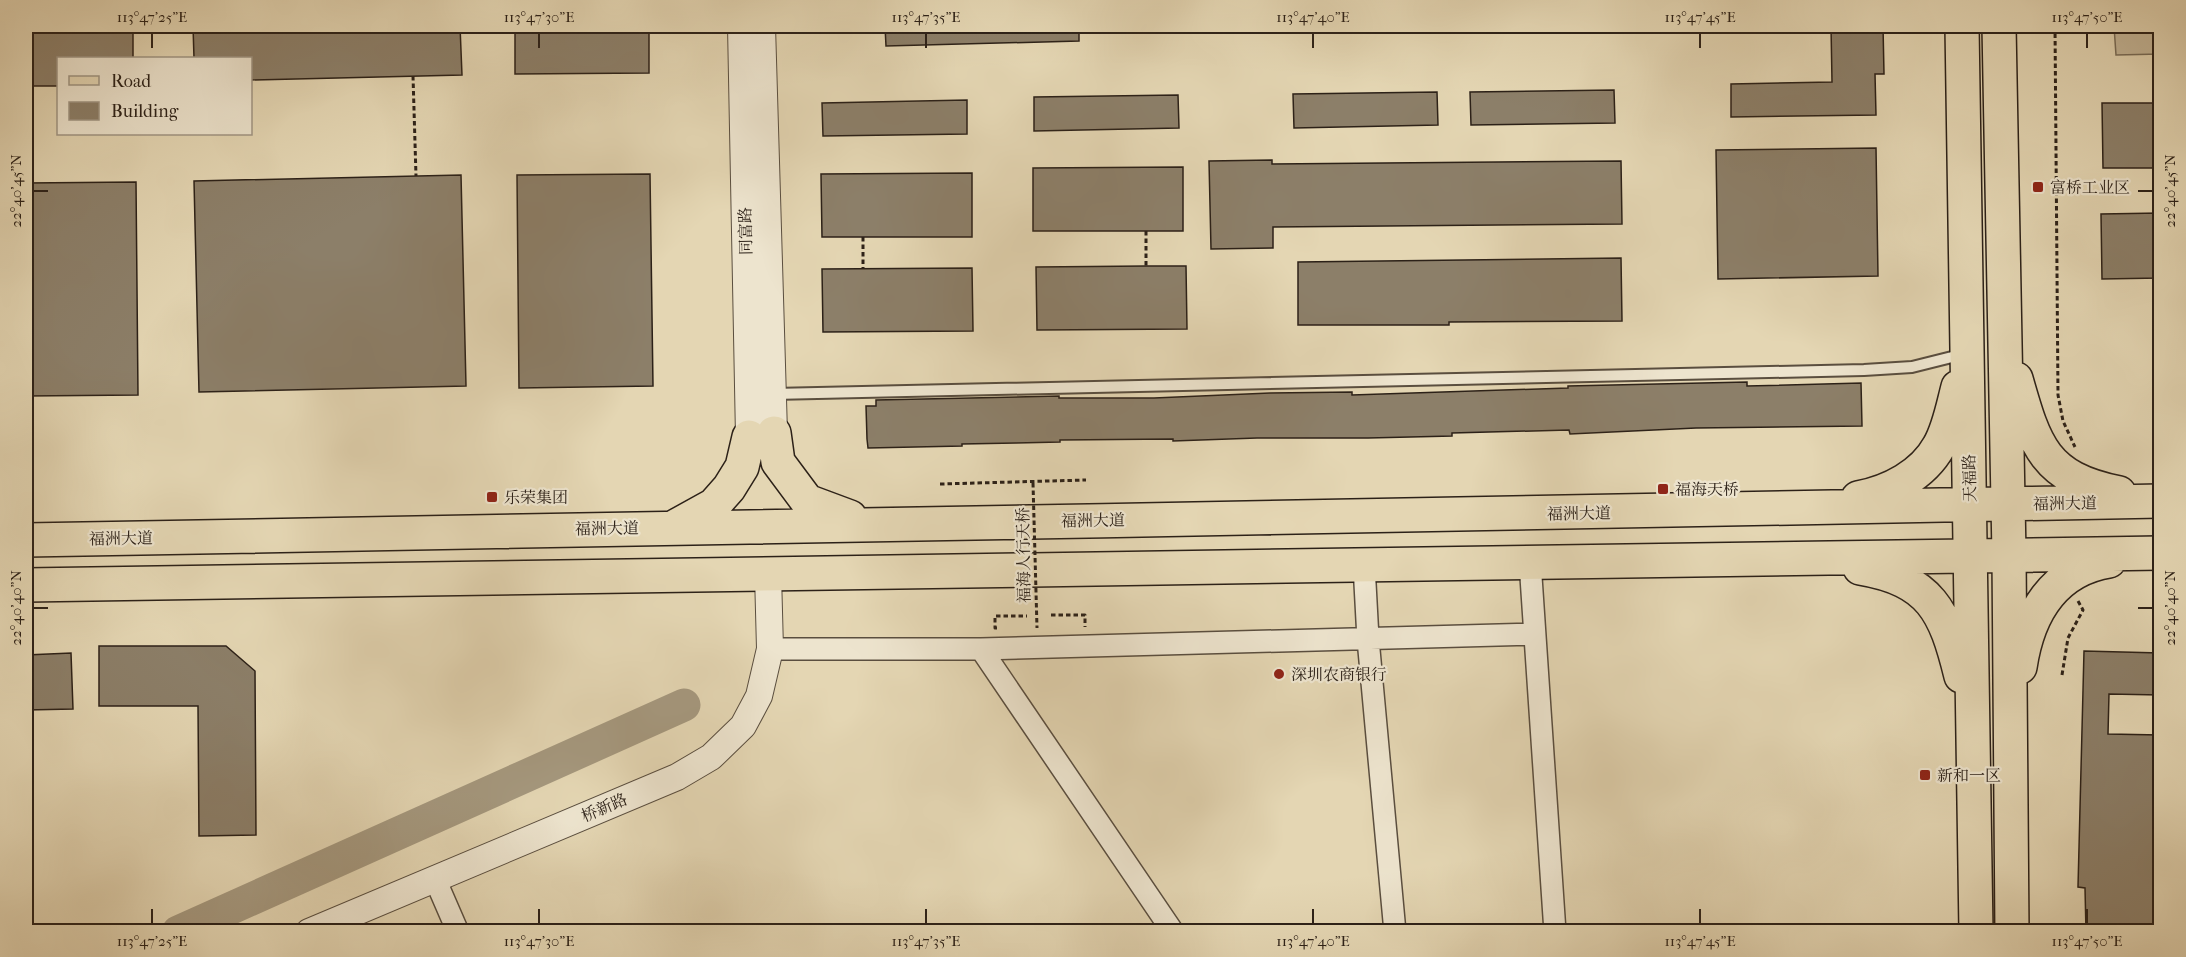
<svg xmlns="http://www.w3.org/2000/svg" width="2186" height="957" viewBox="0 0 2186 957" font-family="'IM FELL French Canon','Noto Serif SC',serif">
<style>
.green{fill:#c5b799;stroke:#786c58;stroke-width:1.5}
.lines{fill:none;stroke-linecap:round;stroke-linejoin:round}
.river{stroke:#a5987e;stroke-width:33}
.building{fill:#8c7f69;stroke:#2c2118;stroke-width:1.5}
.service-casing{stroke:#5a4e3f;stroke-width:14}
.minor-casing{stroke:#5a4e3f;stroke-width:24}
.tertiary-casing{stroke:#5a4e3f;stroke-width:28}
.primary-casing{stroke:#2c2118;stroke-width:36}
.path{stroke:#2c2118;stroke-width:3;stroke-dasharray:4.5 3;stroke-linecap:butt}
.service{stroke:#ede4ce;stroke-width:10}
.minor{stroke:#ede4ce;stroke-width:21}
.tertiary{stroke:#ede4ce;stroke-width:26}
.primary{stroke:#e4d6b3;stroke-width:33}
.path-bridge{stroke:#2c2118;stroke-width:3;stroke-dasharray:4.5 3;stroke-linecap:butt}
.ticks{fill:none;stroke:#2c2118;stroke-width:2}
.poi-dot{fill:#8f2418;stroke:#ede4ce;stroke-width:2}
.labels{text-anchor:middle;stroke-width:4.5;stroke-linejoin:round;paint-order:stroke}
.poi-label{font-size:16px;fill:#2c2118;stroke:#ede4ce;text-anchor:start}
.street-label{font-size:16px;fill:#2c2118;stroke:#ede4ce}
.neatline{fill:none;stroke:#2c2118;stroke-width:2}
.ticks-label{font-size:15px;text-anchor:middle;fill:#2c2118}
</style>
<rect width="100%" height="100%" fill="#e4d6b3"/>
<filter id="stains"><feTurbulence type="fractalNoise" baseFrequency=".00333" numOctaves="4"/><feColorMatrix values="0 0 0 0 .2 0 0 0 0 .09 0 0 0 0 .02 0 0 0 .5 -.17"/></filter>
<radialGradient id="worn" r=".72"><stop offset=".6" stop-color="#630" stop-opacity="0"/><stop offset="1" stop-color="#630" stop-opacity=".3"/></radialGradient>
<path class="green" d="M2114,26H2160V54L2116,55Z"/>
<g class="lines">
<path class="river" d="M178,932L684,705"/>
</g>
<path class="building" d="M26,26H133V58H58V86H26Z
M193,26H460L462,75L250,80V58H194Z
M515,26H649V73L515,74Z
M885,26H1079V41L886,46Z
M1831,26H1883L1884,74H1875L1876,115L1731,117V84L1832,82Z
M1614,90L1615,123L1471,125L1470,92Z
M1437,92L1438,125L1294,128L1293,94Z
M1178,95L1179,128L1034,131V97Z
M967,100V134L823,136L822,103Z
M2102,103H2160V168H2103Z
M1876,148L1878,276L1718,279L1716,150Z
M1272,160V164L1621,161L1622,224L1273,227V248L1211,249L1209,161Z
M1183,167V231H1033V168Z
M972,173V237H822L821,174Z
M650,174L653,386L519,388L517,175Z
M461,175L466,386L199,392L194,181Z
M136,182L138,395L26,396V183Z
M2160,213V278L2102,279L2101,214Z
M1621,258L1622,321L1449,322V325H1298V262Z
M1146,266H1186L1187,329L1037,330L1036,267Z
M972,268L973,331L823,332L822,269Z
M1747,382V386L1861,383L1862,426L1696,428L1570,434L1569,430L1452,433V436L1368,438H1257L1173,441V439L1060,440V442L1016,443L962,444V446L868,448L867,439L866,406H876V400L1059,396V398H1154L1270,393L1352,392V395L1568,388V386Z
M99,646H226L255,671L256,835L199,836L198,706H99Z
M2084,651L2160,653V695L2109,694L2108,734L2160,735V932H2086L2085,888L2078,887Z
M71,653L73,709L26,710V655Z"/>
<g class="lines">
<g class="service-casing">
<path id="service" d="M773,394L1864,370L1912,367L1964,354"/>
</g>
<g class="minor-casing">
<path id="minor" d="M1530,562L1555,932
M1364,565L1368,639L1395,932
M770,649H981L1533,634
M981,649L1173,932
M435,879L458,932"/>
</g>
<g class="tertiary-casing">
<path id="tertiary" d="M741,26L749,437
M762,26L774,433
M309,932L677,777L711,757L743,726L759,696L770,649L768,574"/>
</g>
<g class="primary-casing">
<path id="primary" d="M1962,26L1976,932
M1999,26L2009,555L2012,932
M2016,379C2035,446 2044,478 2119,493
M774,433L778,462L807,501L850,517
M1858,498C1890,492 1923,475 1939,446C1949,429 1953,406 1958,387
M676,526L714,505L729,488L742,467L749,437
M26,540C737,525 1449,517 2160,501
M1860,568C1931,580 1945,611 1961,676
M26,585L2160,553
M2020,667C2028,614 2053,570 2109,561"/>
</g>
<path class="path" d="M2055,26L2058,395L2063,421L2075,447
M413,76L416,176
M1146,231V266
M863,237V269
M940,484L1086,480
M1051,615H1085V627
M997,628H995V616H1027
M2062,675L2068,638L2083,610L2078,601"/>
<use href="#service" class="service"/>
<use href="#minor" class="minor"/>
<use href="#tertiary" class="tertiary"/>
<use href="#primary" class="primary"/>
<path class="path-bridge" d="M1033,483L1037,628"/>
</g>
<path class="ticks" d="M152,33V48M539,33V48M926,33V48M1313,33V48M1700,33V48M2087,33V48M33,191H48M2138,191H2153M33,608H48M2138,608H2153M152,909V924M539,909V924M926,909V924M1313,909V924M1700,909V924M2087,909V924"/>
<g class="poi-dot">
<rect x="2032" y="181" width="12" height="12" rx="3"/>
<rect x="1657" y="483" width="12" height="12" rx="3"/>
<rect x="486" y="491" width="12" height="12" rx="3"/>
<circle cx="1279" cy="674" r="6"/>
<rect x="1919" y="769" width="12" height="12" rx="3"/>
</g>
<g class="labels">
<g class="poi-label">
<text x="2050" y="193">富桥工业区</text>
<text x="1675" y="495">福海天桥</text>
<text x="504" y="503">乐荣集团</text>
<text x="1291" y="680">深圳农商银行</text>
<text x="1937" y="781">新和一区</text>
</g>
<g class="street-label">
<text transform="translate(745 231) rotate(-91)" y="6">同富路</text>
<text transform="translate(1969 478) rotate(-91)" y="6">天福路</text>
<text transform="translate(2065 503) rotate(-1)" y="6">福洲大道</text>
<text transform="translate(1579 513) rotate(-1)" y="6">福洲大道</text>
<text transform="translate(1093 520) rotate(-1)" y="6">福洲大道</text>
<text transform="translate(607 528) rotate(-1)" y="6">福洲大道</text>
<text transform="translate(121 538) rotate(-1)" y="6">福洲大道</text>
<text transform="translate(1023 555) rotate(-91)" y="6">福海人行天桥</text>
<text transform="translate(604 807) rotate(-23)" y="6">桥新路</text>
</g>
</g>
<rect width="2186" height="957" fill="none" stroke="#e4d6b3" stroke-width="66"/>
<rect x="57" y="57" width="195" height="78" fill="#ede4ce" stroke="#a09685" stroke-width="1.5"/>
<rect x="69" y="76" width="30" height="9" fill="#e4d6b3" stroke="#a09685" stroke-width="1.5"/>
<text x="111" y="87" font-size="18" fill="#2c2118">Road</text>
<rect x="69" y="102" width="30" height="18" fill="#8c7f69" stroke="#a09685" stroke-width="1.5"/>
<text x="111" y="117" font-size="18" fill="#2c2118">Building</text>
<rect x="33" y="33" width="2120" height="891" class="neatline"/>
<g class="ticks-label">
<text x="152" y="22">113°47'25"E</text>
<text x="539" y="22">113°47'30"E</text>
<text x="926" y="22">113°47'35"E</text>
<text x="1313" y="22">113°47'40"E</text>
<text x="1700" y="22">113°47'45"E</text>
<text x="2087" y="22">113°47'50"E</text>
<text transform="translate(16 191) rotate(-90)" y="5">22°40'45"N</text>
<text transform="translate(2170 191) rotate(-90)" y="5">22°40'45"N</text>
<text transform="translate(16 608) rotate(-90)" y="5">22°40'40"N</text>
<text transform="translate(2170 608) rotate(-90)" y="5">22°40'40"N</text>
<text x="152" y="946">113°47'25"E</text>
<text x="539" y="946">113°47'30"E</text>
<text x="926" y="946">113°47'35"E</text>
<text x="1313" y="946">113°47'40"E</text>
<text x="1700" y="946">113°47'45"E</text>
<text x="2087" y="946">113°47'50"E</text>
</g>
<rect width="100%" height="100%" filter="url(#stains)"/>
<rect width="100%" height="100%" fill="url(#worn)"/>
</svg>
